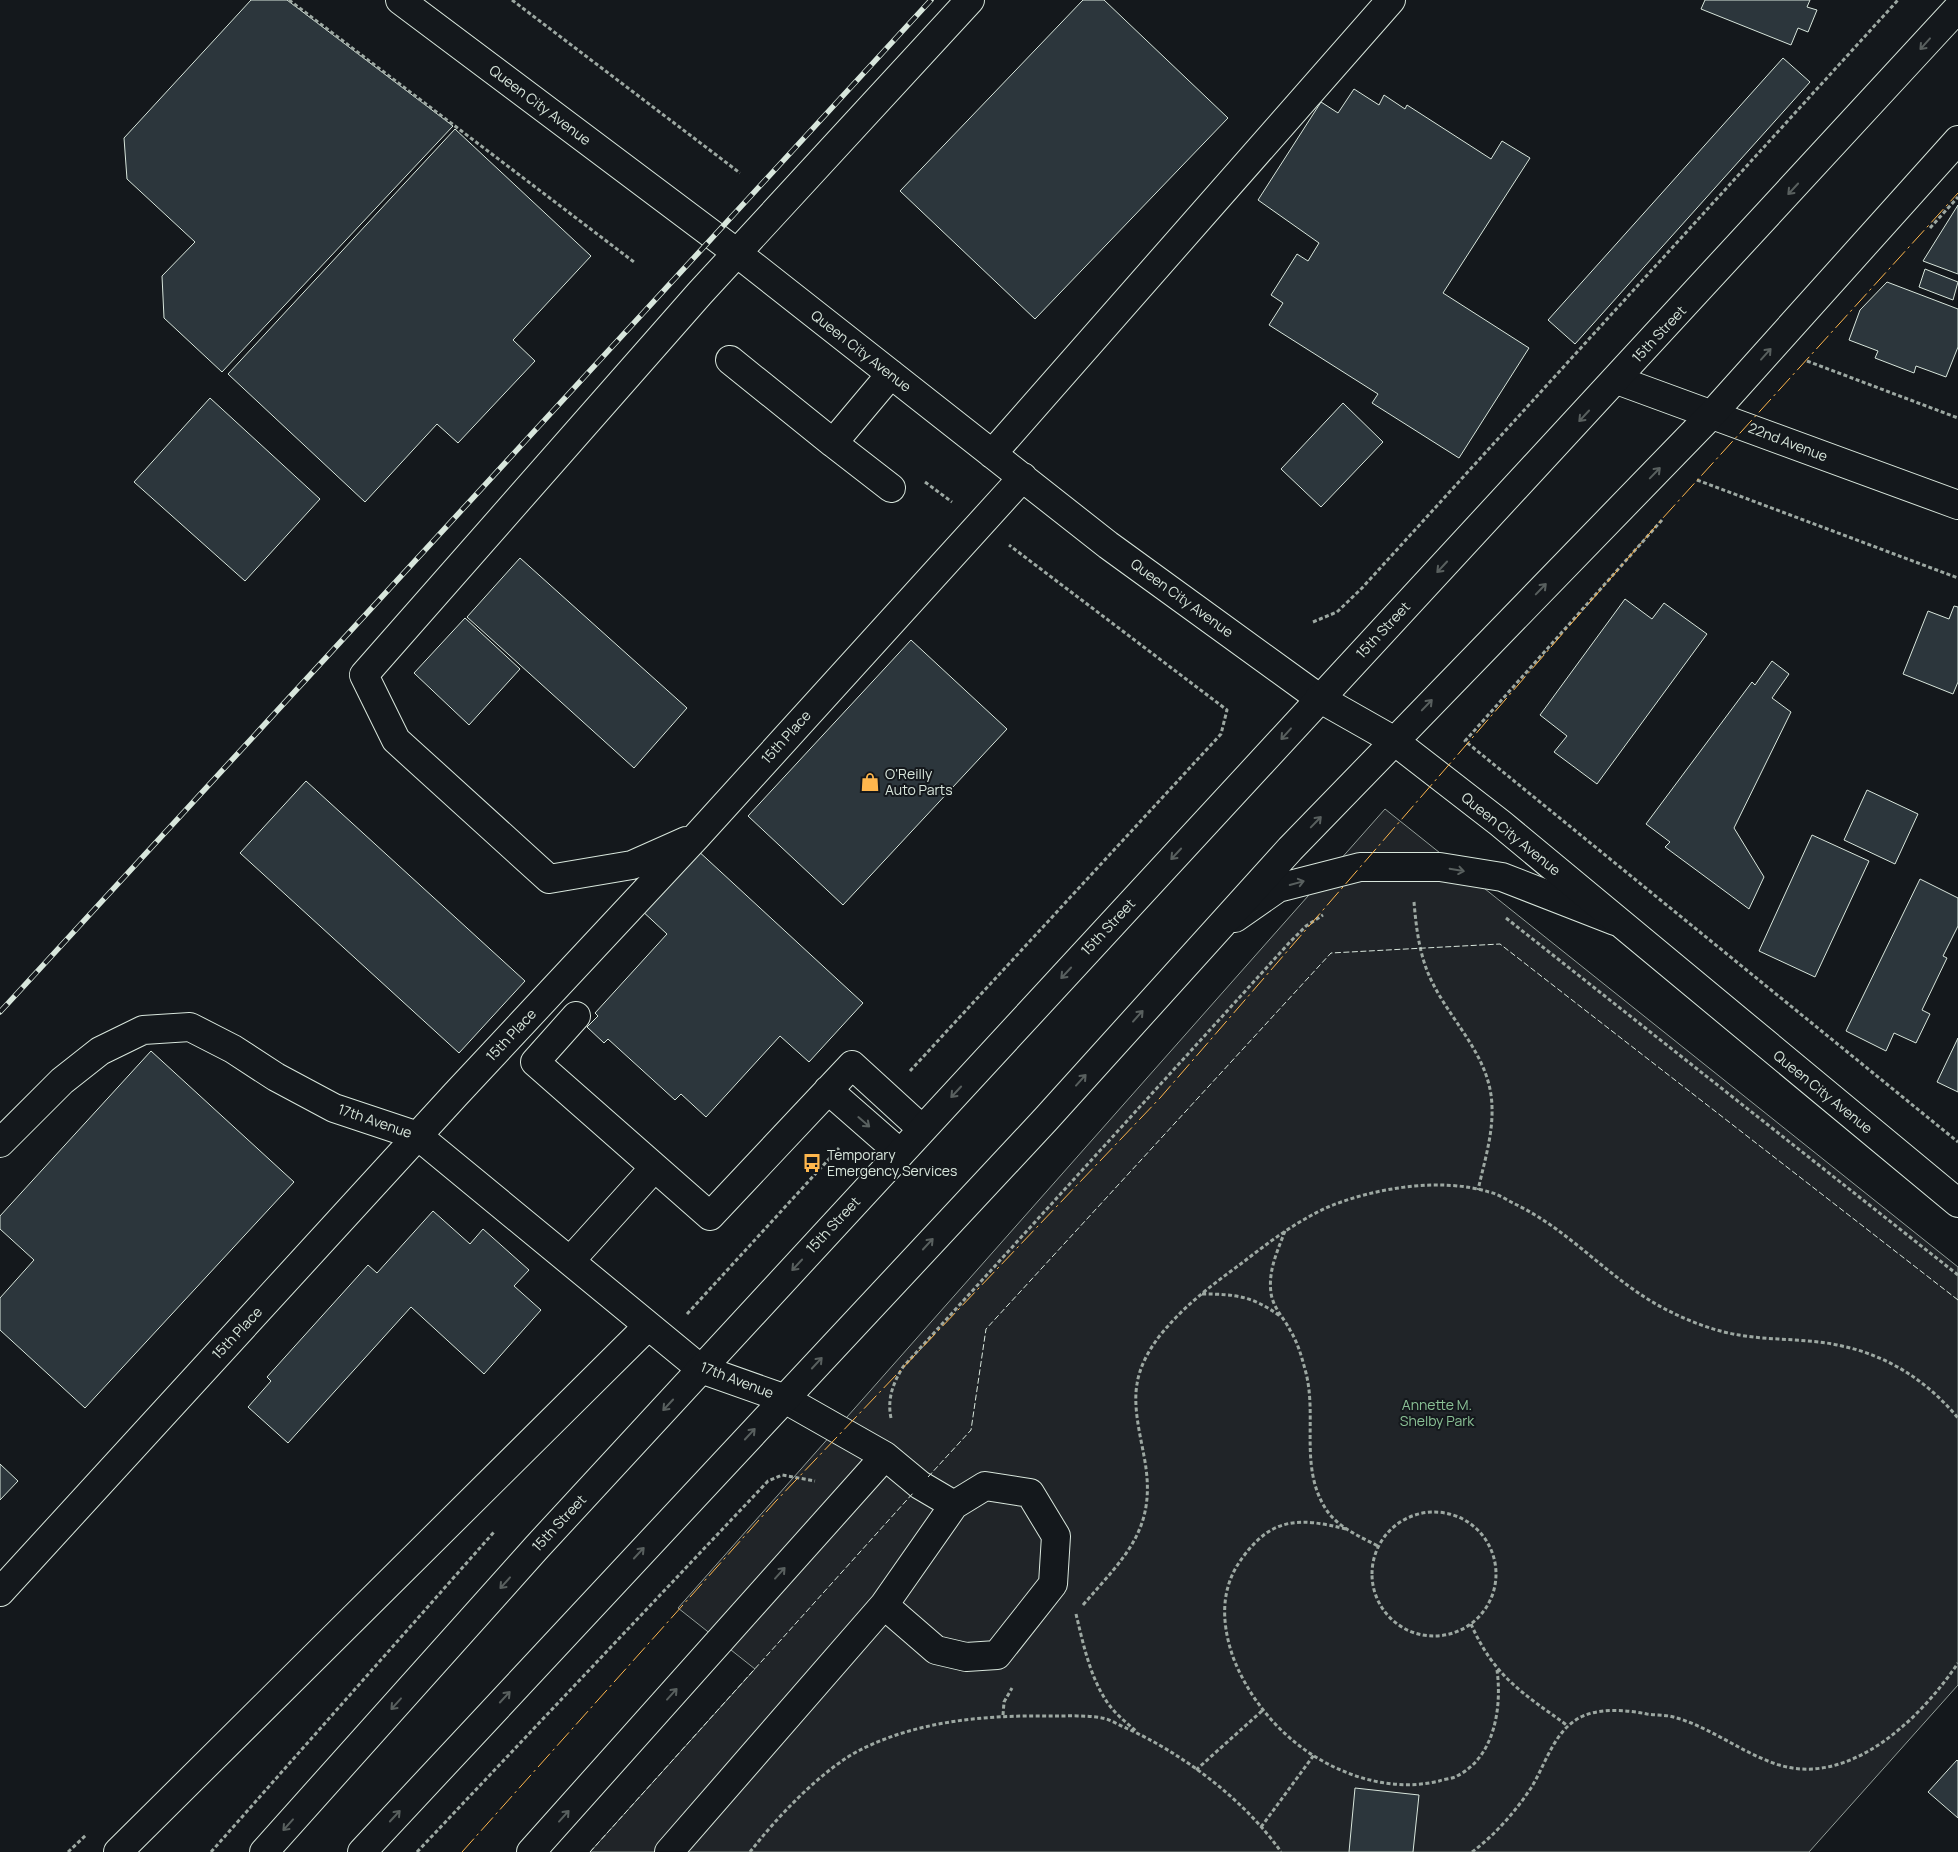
<svg xmlns="http://www.w3.org/2000/svg" width="1958" height="1852" viewBox="0 0 1958 1852" font-family="Manrope,sans-serif">
<style>
.green{fill:#202428;stroke:#939e99}
.building{fill:#2c363c;stroke:#d8e6dc}
.lines{fill:none;stroke-linecap:round;stroke-linejoin:round}
.minor-casing{stroke:#d8e6dc;stroke-width:30}
.major-casing{stroke:#d8e6dc;stroke-width:30}
.path{stroke:#9da8a2;stroke-width:3;stroke-dasharray:4 2.5;stroke-linecap:butt}
.minor{stroke:#14181c;stroke-width:28}
.major{stroke:#14181c;stroke-width:28}
.rail-casing{stroke:#d8e6dc;stroke-width:5.5}
.rail{stroke:#14181c;stroke-width:4;stroke-dasharray:11;stroke-linecap:butt}
.fence{stroke:#d8e6dc;stroke-width:1;stroke-dasharray:6 2.5;stroke-linecap:butt}
.power{stroke:#ffb74d;stroke-width:1;stroke-dasharray:18 4 2.5 4;stroke-linecap:butt}
.oneway{stroke:#59605f}
.labels{text-anchor:middle;stroke-width:4;stroke-linejoin:round;paint-order:stroke}
.street-label{font-size:14px;fill:#d8e6dc;stroke:#14181c}
.poi-label{font-size:14px;fill:#d8e6dc;stroke:#14181c;text-anchor:start}
.park-label{font-size:14px;fill:#8ac095;stroke:#14181c}
</style>
<rect width="100%" height="100%" fill="#14181c"/>
<path class="green" d="M1385,809L1958,1267V1685L1809,1852H590L755,1669L678,1608Z"/>
<path class="building" d="M251,0H287L453,126L222,372L164,318L162,276L195,242L127,179L124,138Z
M1083,0H1104L1228,118L1035,319L900,191Z
M1705,0H1810L1807,7L1817,10L1808,32L1798,28L1791,45L1701,9Z
M1783,58L1810,82L1575,344L1548,320Z
M1354,89L1379,105L1384,95L1405,109L1407,105L1491,159L1502,141L1530,158L1443,293L1529,348L1459,458L1372,403L1378,394L1269,325L1283,303L1271,295L1297,254L1308,261L1319,243L1258,200L1321,102L1338,113Z
M455,129L591,256L513,340L535,361L458,443L437,424L365,502L228,374Z
M1958,205V274L1923,261Z
M1925,269L1958,282L1953,300L1919,287Z
M1887,282L1958,309V347L1946,377L1916,366L1914,373L1875,358L1878,351L1849,340L1860,310Z
M210,398L320,499L245,581L134,482Z
M1343,403L1383,442L1321,507L1281,469Z
M520,558L687,708L634,768L467,617Z
M1625,599L1652,619L1664,603L1707,634L1597,784L1554,752L1567,736L1540,715Z
M1954,606L1958,607V682L1953,694L1903,674L1928,611L1949,619Z
M465,618L520,669L469,725L414,673Z
M911,640L1007,729L843,905L748,816Z
M1772,661L1789,674L1772,698L1791,712L1734,828L1764,877L1749,909L1665,847L1670,842L1646,824L1752,682L1755,685Z
M306,781L525,981L459,1053L240,853Z
M1867,790L1918,814L1895,864L1844,840Z
M1812,835L1869,861L1815,977L1759,951Z
M695,848L863,1003L809,1062L780,1036L706,1117L681,1094L675,1100L608,1039L604,1043L587,1027L598,1016L595,1013L667,934L639,908Z
M1920,879L1958,898V926L1943,956L1947,958L1922,1010L1930,1014L1916,1043L1894,1033L1886,1051L1846,1031Z
M1958,1038V1092L1937,1082Z
M151,1051L294,1182L85,1408L0,1330V1298L34,1260L0,1229V1216Z
M433,1211L470,1244L483,1229L529,1270L514,1286L541,1310L484,1374L411,1307L288,1443L248,1407L271,1381L267,1377L368,1265L377,1273Z
M0,1464L18,1481L0,1500Z
M1957,1760L1958,1761V1818L1928,1792Z
M1355,1788L1419,1795L1413,1852H1349Z"/>
<g class="lines">
<g class="minor-casing">
<path id="minor" d="M400,0L737,253L1108,545L1319,698
M730,360L833,443
M891,374L833,443L891,488
M1617,380L1958,505
M992,454L1391,0
M686,841L632,865L549,879L396,740L364,675L700,293L970,0
M1235,918L1278,888L1360,867H1440L1502,877L1615,921
M576,1016L535,1062L710,1216L852,1065L922,1129
M828,1090L900,1153
M0,1143L62,1081L100,1051L143,1030L190,1027L233,1049L276,1077L334,1108L418,1136L701,1369L783,1398L885,1456L920,1485L954,1505
M570,1261L654,1168
M985,1486L1030,1493L1056,1536L1053,1584L997,1655L966,1657L936,1650L884,1605L954,1505Z
M0,1592L456,1094L697,836L1023,477
M118,1852L648,1326
M531,1852L885,1456
M669,1852L884,1605"/>
</g>
<g class="major-casing">
<path id="major" d="M1319,698L1393,740L1500,823L1958,1203
M264,1852L537,1547L1958,8
M362,1852L1046,1119L1290,849L1713,413L1958,140"/>
</g>
<path class="path" d="M289,0L634,262
M512,0L740,173
M1930,228L1958,197
M1807,361L1958,418
M1697,480L1958,578
M925,482L952,502
M1662,520L1465,741L1958,1142
M1313,622L1337,612L1362,588L1898,0
M1414,902C1416,926 1419,951 1428,973C1447,1019 1491,1054 1492,1107C1493,1135 1484,1163 1478,1190
M1506,918L1958,1275
M910,1071L1221,734L1227,710L1009,545
M1285,1231C1277,1252 1268,1271 1271,1293C1273,1308 1284,1318 1290,1330C1298,1343 1302,1358 1306,1373C1317,1417 1300,1465 1324,1506C1336,1527 1359,1536 1378,1546
M1202,1294C1236,1294 1252,1296 1280,1316
M687,1314L840,1147
M891,1418C887,1399 893,1383 903,1367L1289,943L1306,926L1323,915
M1372 1574a62 62 0 1 1 124 0a62 62 0 1 1-124 0Z
M1346,1529C1301,1518 1273,1516 1243,1557C1220,1587 1221,1622 1233,1657C1249,1699 1280,1736 1319,1759C1355,1780 1398,1791 1439,1781C1444,1779 1452,1779 1457,1776C1495,1757 1502,1707 1497,1670
M1083,1605C1127,1554 1158,1528 1144,1456C1140,1434 1133,1407 1137,1384C1140,1363 1154,1341 1168,1326C1189,1302 1216,1282 1242,1263C1269,1242 1297,1221 1328,1207C1374,1188 1441,1177 1489,1192C1499,1194 1508,1201 1517,1205C1572,1232 1611,1281 1665,1309C1688,1321 1714,1331 1739,1335C1773,1341 1809,1338 1842,1346C1889,1356 1928,1382 1958,1418
M1076,1614C1083,1643 1090,1677 1107,1702C1115,1714 1127,1723 1137,1732
M1471,1624C1494,1677 1524,1694 1568,1726
M1003,1715L1004,1702L1012,1688
M1196,1770L1263,1710
M1261,1827L1314,1755
M68,1852L86,1835
M211,1852L494,1532
M417,1852L768,1481L782,1475L815,1481
M750,1852C777,1817 824,1767 864,1748C922,1720 989,1715 1052,1716C1068,1716 1086,1715 1102,1718C1110,1719 1118,1725 1126,1728C1182,1753 1246,1801 1281,1852
M1472,1852C1495,1835 1515,1812 1531,1788C1546,1764 1554,1729 1583,1716C1602,1708 1627,1710 1647,1714C1654,1715 1662,1715 1669,1716C1706,1724 1740,1752 1776,1764C1849,1789 1921,1718 1958,1663"/>
<use href="#minor" class="minor"/>
<use href="#major" class="major"/>
<g class="rail-casing">
<path id="rail" d="M0,1012L931,0"/>
</g>
<use href="#rail" class="rail"/>
<path class="fence" d="M928,1477L971,1430L986,1329L1331,953L1500,944L1958,1300
M590,1852L914,1492"/>
<path class="power" d="M462,1852L776,1501L1160,1098L1662,519L1958,193"/>
</g>
<defs><path id="oneway-shaft" d="M-6 0H5M1.5-3L5.5 0L1.5 3" fill="none" stroke-width="1.6" stroke-linecap="round" stroke-linejoin="round" transform="scale(1.25)"/></defs>
<g class="oneway">
<use href="#oneway-shaft" transform="translate(1925 44) rotate(132)"/>
<use href="#oneway-shaft" transform="translate(1793 189) rotate(133)"/>
<use href="#oneway-shaft" transform="translate(1766 354) rotate(-48)"/>
<use href="#oneway-shaft" transform="translate(1584 416) rotate(133)"/>
<use href="#oneway-shaft" transform="translate(1655 473) rotate(-46)"/>
<use href="#oneway-shaft" transform="translate(1442 567) rotate(133)"/>
<use href="#oneway-shaft" transform="translate(1541 589) rotate(-46)"/>
<use href="#oneway-shaft" transform="translate(1427 705) rotate(-46)"/>
<use href="#oneway-shaft" transform="translate(1286 734) rotate(132)"/>
<use href="#oneway-shaft" transform="translate(1316 822) rotate(-46)"/>
<use href="#oneway-shaft" transform="translate(1176 854) rotate(133)"/>
<use href="#oneway-shaft" transform="translate(1457 870) rotate(10)"/>
<use href="#oneway-shaft" transform="translate(1297 883) rotate(-15)"/>
<use href="#oneway-shaft" transform="translate(1066 973) rotate(133)"/>
<use href="#oneway-shaft" transform="translate(1138 1016) rotate(-48)"/>
<use href="#oneway-shaft" transform="translate(1081 1080) rotate(-48)"/>
<use href="#oneway-shaft" transform="translate(956 1092) rotate(133)"/>
<use href="#oneway-shaft" transform="translate(864 1122) rotate(41)"/>
<use href="#oneway-shaft" transform="translate(928 1244) rotate(-47)"/>
<use href="#oneway-shaft" transform="translate(797 1265) rotate(133)"/>
<use href="#oneway-shaft" transform="translate(817 1363) rotate(-47)"/>
<use href="#oneway-shaft" transform="translate(668 1405) rotate(133)"/>
<use href="#oneway-shaft" transform="translate(750 1434) rotate(-47)"/>
<use href="#oneway-shaft" transform="translate(639 1553) rotate(-47)"/>
<use href="#oneway-shaft" transform="translate(780 1573) rotate(-48)"/>
<use href="#oneway-shaft" transform="translate(505 1583) rotate(132)"/>
<use href="#oneway-shaft" transform="translate(672 1694) rotate(-48)"/>
<use href="#oneway-shaft" transform="translate(505 1697) rotate(-47)"/>
<use href="#oneway-shaft" transform="translate(396 1704) rotate(132)"/>
<use href="#oneway-shaft" transform="translate(395 1816) rotate(-47)"/>
<use href="#oneway-shaft" transform="translate(564 1816) rotate(-48)"/>
<use href="#oneway-shaft" transform="translate(288 1825) rotate(132)"/>
</g>
<defs>
<g id="shop-bare" transform="scale(1.5)"><path d="M-5-2.5h2.3a2.7 3.5 0 0 1 5.4 0H5L5.5 6h-11ZM-1.5-2.5h3a1.5 2.3 0 0 0-3 0Z" fill="#ffb74d" stroke="#14181c" stroke-width="2.5" paint-order="stroke"/></g>
<g id="bus-bare" transform="scale(1.5)"><path d="M-5-6H5V4H4V6H2V4H-2V6H-4V4H-5ZM-3.5-4V0h7V-4ZM-3.5 1.2v1.5H-2V1.2ZM2 1.2v1.5H3.5V1.2Z" fill="#ffb74d" stroke="#14181c" stroke-width="2.5" paint-order="stroke"/></g>
</defs>
<g fill-rule="evenodd">
<use href="#shop-bare" x="870" y="782"/>
<use href="#bus-bare" x="812" y="1163"/>
</g>
<g class="labels">
<g class="street-label">
<text transform="translate(540 105) rotate(37)" y="5">Queen City Avenue</text>
<text transform="translate(1659 334) rotate(-47)" y="5">15th Street</text>
<text transform="translate(861 351) rotate(38)" y="5">Queen City Avenue</text>
<text transform="translate(1788 442) rotate(21)" y="5">22nd Avenue</text>
<text transform="translate(1182 598) rotate(36)" y="5">Queen City Avenue</text>
<text transform="translate(1383 630) rotate(-47)" y="5">15th Street</text>
<text transform="translate(786 737) rotate(-48)" y="5">15th Place</text>
<text transform="translate(1511 834) rotate(39)" y="5">Queen City Avenue</text>
<text transform="translate(1108 927) rotate(-47)" y="5">15th Street</text>
<text transform="translate(511 1035) rotate(-47)" y="5">15th Place</text>
<text transform="translate(1823 1092) rotate(39)" y="5">Queen City Avenue</text>
<text transform="translate(375 1121) rotate(19)" y="5">17th Avenue</text>
<text transform="translate(833 1225) rotate(-47)" y="5">15th Street</text>
<text transform="translate(237 1333) rotate(-47)" y="5">15th Place</text>
<text transform="translate(737 1380) rotate(21)" y="5">17th Avenue</text>
<text transform="translate(559 1523) rotate(-47)" y="5">15th Street</text>
</g>
<g class="poi-label">
<text x="885" y="779">O'Reilly<tspan x="885" dy="16">Auto Parts</tspan></text>
<text x="827" y="1160">Temporary<tspan x="827" dy="16">Emergency Services</tspan></text>
</g>
<g class="park-label">
<text x="1437" y="1410">Annette M.<tspan x="1437" dy="16">Shelby Park</tspan></text>
</g>
</g>
</svg>
